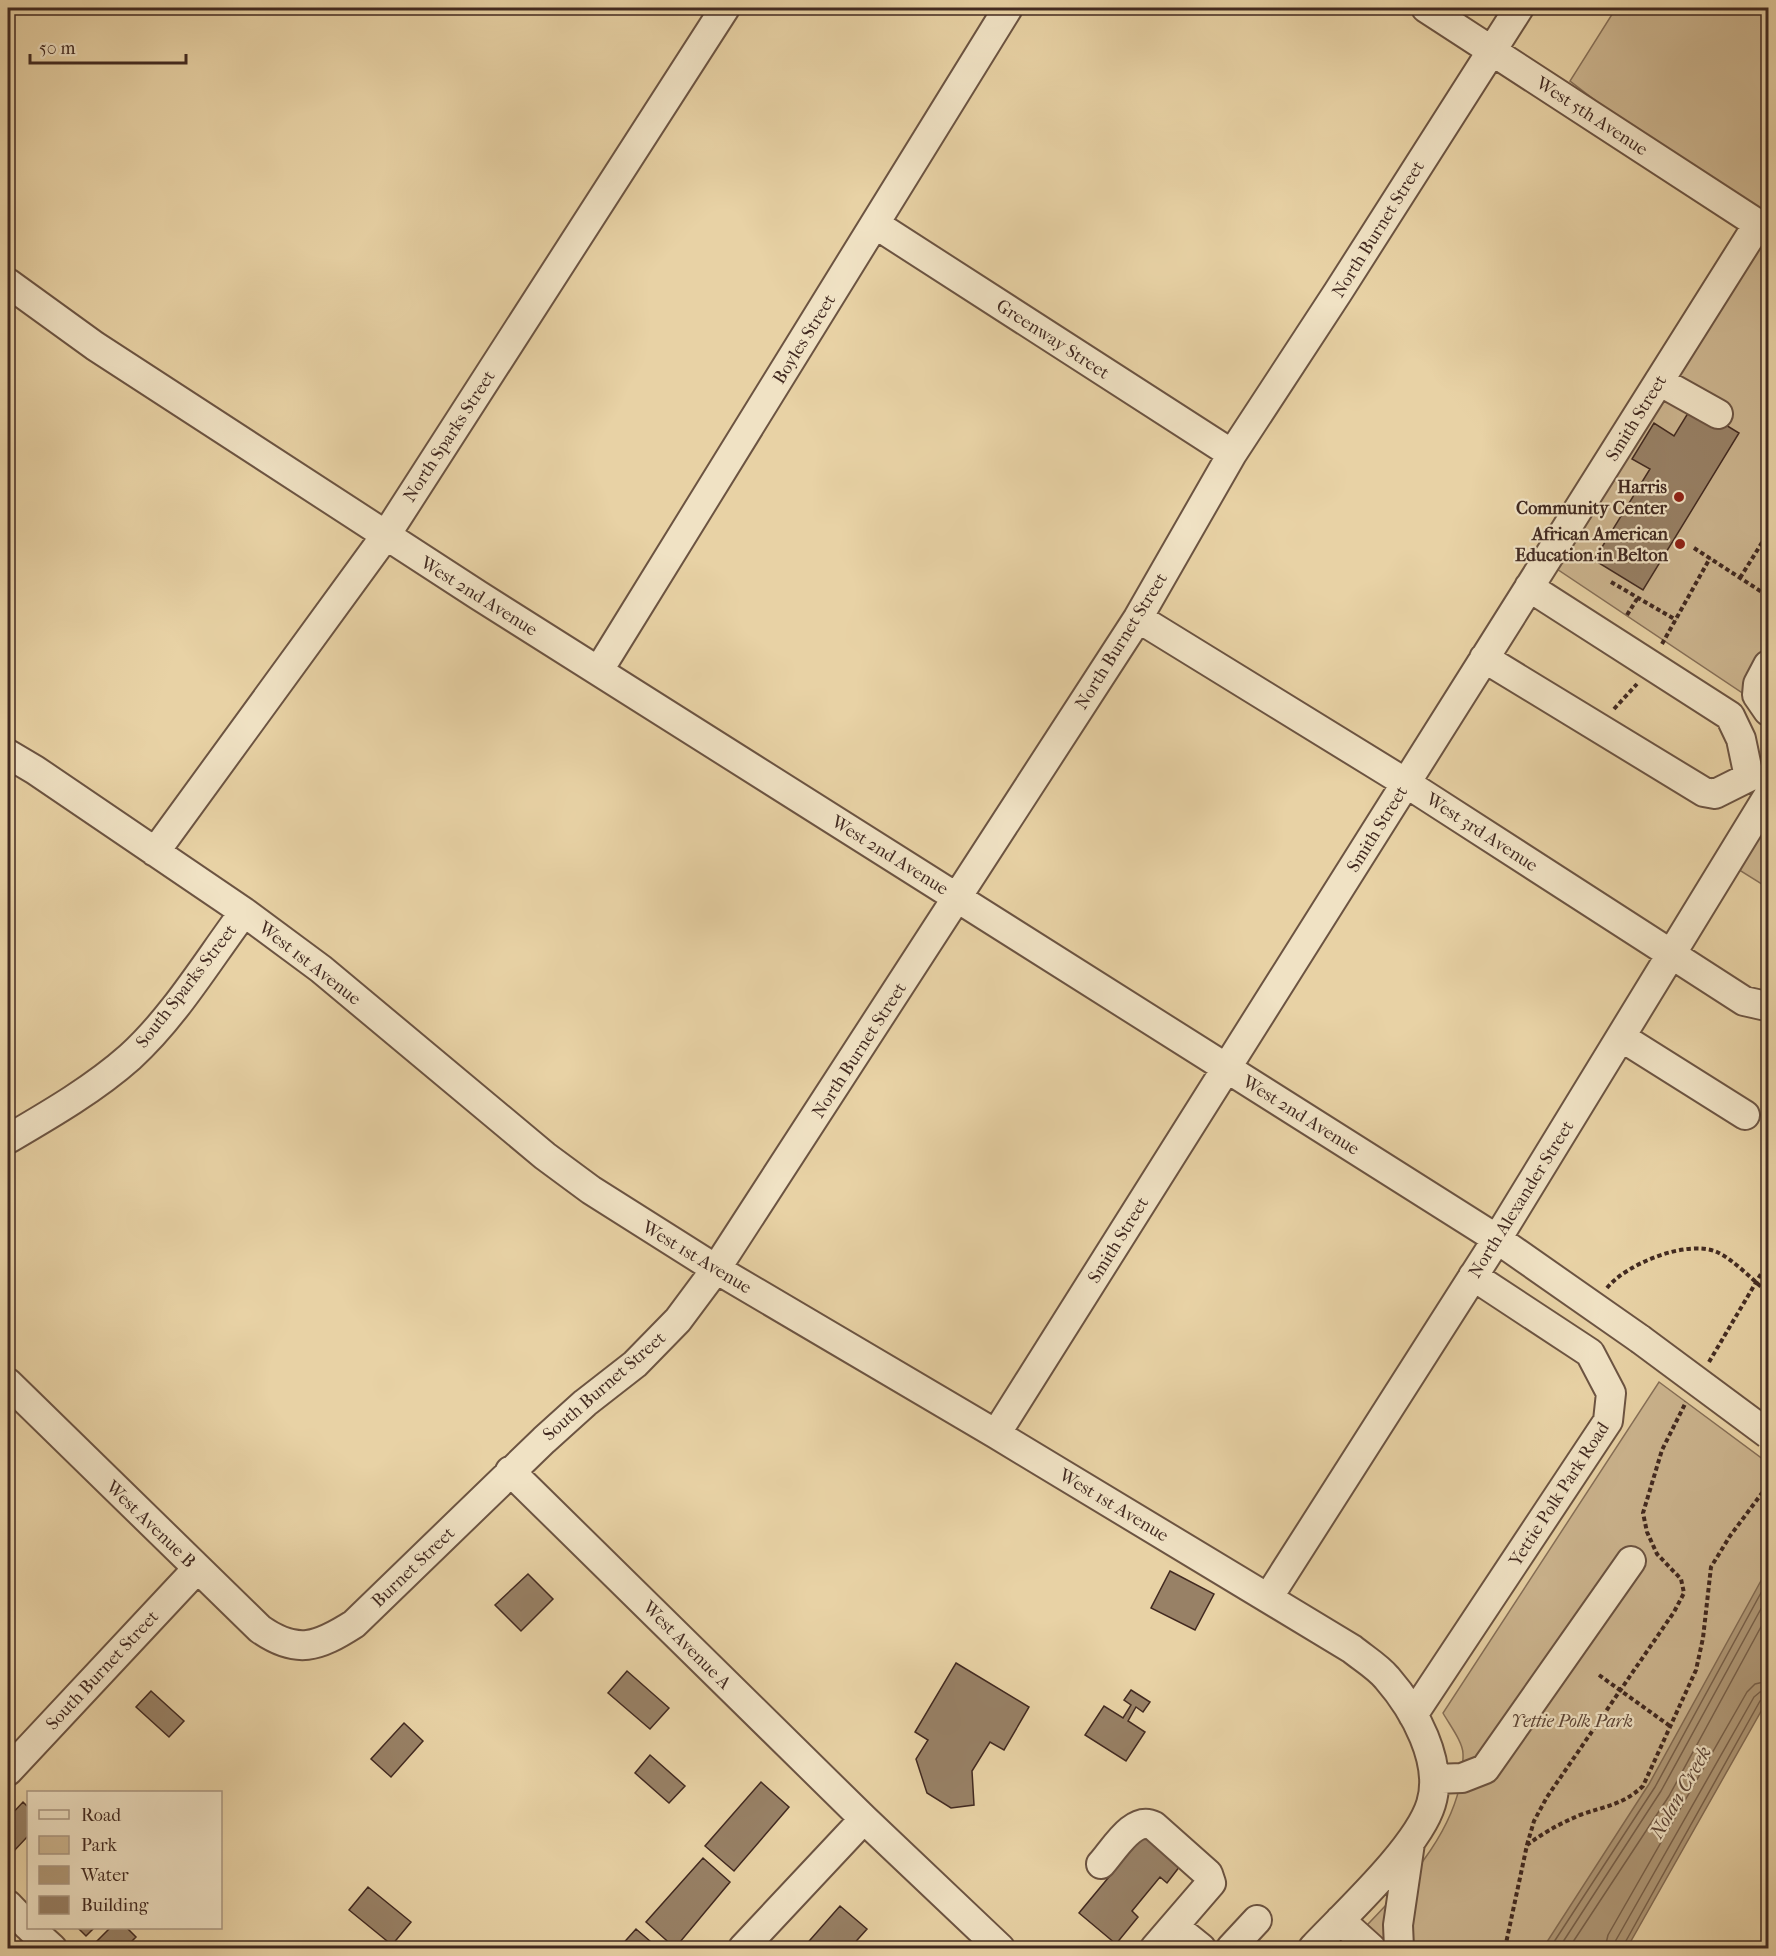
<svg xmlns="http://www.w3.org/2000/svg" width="1776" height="1956" viewBox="0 0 1776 1956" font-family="'IM FELL French Canon',serif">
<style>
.green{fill:#ccb58f;stroke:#877058;stroke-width:1.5}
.water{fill:#b09978;stroke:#846d55;stroke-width:1.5}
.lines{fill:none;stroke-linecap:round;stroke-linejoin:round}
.shore{stroke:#79624c;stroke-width:1.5}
.building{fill:#988166;stroke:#422a21;stroke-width:1.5}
.minor-casing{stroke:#6c5442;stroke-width:32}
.path{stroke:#422a21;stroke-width:4;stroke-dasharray:4.5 3;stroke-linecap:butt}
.minor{stroke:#f0e2c4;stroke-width:28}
.minor-bridge-casing{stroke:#6c5442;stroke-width:32;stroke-linecap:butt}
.minor-bridge{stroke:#f0e2c4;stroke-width:28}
.poi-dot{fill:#8f2418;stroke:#f0e2c4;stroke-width:2}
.labels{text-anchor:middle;stroke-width:4.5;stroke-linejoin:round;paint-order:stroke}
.street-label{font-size:18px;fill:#422a21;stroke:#f0e2c4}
.poi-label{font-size:18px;font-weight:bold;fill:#422a21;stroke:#f0e2c4;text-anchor:end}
.park-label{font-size:18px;font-style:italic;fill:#5e4637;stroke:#f0e2c4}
.water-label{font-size:20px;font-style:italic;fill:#5e4637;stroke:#f0e2c4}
</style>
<rect width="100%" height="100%" fill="#e8d2a5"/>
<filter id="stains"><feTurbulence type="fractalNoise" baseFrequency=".00333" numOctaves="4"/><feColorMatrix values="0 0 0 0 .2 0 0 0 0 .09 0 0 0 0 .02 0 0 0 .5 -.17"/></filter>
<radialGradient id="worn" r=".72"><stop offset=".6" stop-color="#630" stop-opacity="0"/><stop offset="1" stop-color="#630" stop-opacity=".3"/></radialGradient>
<path class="green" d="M1616,8H1768V710L1545,561L1758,225L1570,81Z
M1768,797V888L1728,863Z
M1659,1382L1768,1463V1610L1559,1948H1345C1394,1896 1465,1832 1463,1754C1463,1742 1449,1724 1443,1713Z"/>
<path class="water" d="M1768,1568V1699L1627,1948H1543L1649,1784Z"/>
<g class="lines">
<path class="shore" d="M1550,1948L1655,1787L1768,1580
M1559,1948L1661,1791L1768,1596
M1569,1948L1669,1796L1768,1614
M1605,1948L1608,1935L1747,1692L1755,1684L1768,1681
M1614,1948L1616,1940L1754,1697L1760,1692L1768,1690
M1622,1948L1760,1701L1768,1697"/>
</g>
<path class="building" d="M1693,405L1739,433L1643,590L1594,560L1650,469L1632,459L1654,423L1674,436Z
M1170,1571L1214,1594L1195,1630L1151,1608Z
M528,1574L553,1599L521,1631L495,1605Z
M956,1663L1029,1707L1004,1750L990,1742L972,1771L974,1805L951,1808L927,1793L916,1759L928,1740L915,1732Z
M627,1671L669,1708L650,1729L608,1693Z
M1131,1690L1150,1702L1143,1712L1136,1707L1128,1721L1145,1732L1126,1761L1085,1735L1104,1706L1123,1718L1131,1705L1124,1700Z
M151,1691L184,1721L169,1737L136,1707Z
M404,1723L423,1741L391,1777L371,1759Z
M650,1755L685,1786L669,1803L635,1773Z
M761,1782L789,1807L734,1871L705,1846Z
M23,1802L28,1807V1836L14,1851L8,1844V1818Z
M1143,1836L1180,1866L1167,1883L1160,1877L1132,1911L1138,1917L1116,1944L1079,1913Z
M703,1858L730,1882L675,1948L646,1922Z
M368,1887L411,1922L392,1945L349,1910Z
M840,1906L867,1929L850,1948H803Z
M78,1928H94L86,1936Z
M110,1928H127L136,1937L125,1948H104L97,1941Z
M636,1929L658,1948H619Z"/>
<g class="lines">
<g class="minor-casing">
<path id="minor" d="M875,224L1232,454
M8,283L95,346L478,595L1497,1239L1640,1339
M1659,381L1718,414
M1138,618L1406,783L1744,1001L1766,1006
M1484,658L1704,792L1715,794L1749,777L1741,739L1730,716L1529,587
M1768,665L1758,684L1757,695L1768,711
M599,670L1008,8
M8,754L35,770L244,912L321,969L545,1156L591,1190L716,1269L996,1434L1352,1649C1363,1658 1378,1667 1387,1678C1414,1709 1444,1762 1431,1804C1418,1847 1345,1914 1313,1948
M155,852L386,535L725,8
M1621,1037L1745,1115
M8,1139C49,1115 94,1089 130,1057C175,1016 208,960 244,912
M8,1383L260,1629C297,1655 318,1647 354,1624L544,1440L585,1403L635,1364L678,1320L716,1269L1138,618L1232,454L1338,292L1519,8
M996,1434L1758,224L1426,8
M510,1471L864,1819L1000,1948
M1268,1598L1497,1239L1768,796
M1413,1715L1608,1421L1611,1393L1590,1353L1473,1276
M8,1771L197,1569
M1435,1779L1462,1778L1485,1769L1631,1561
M1101,1864C1114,1850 1133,1815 1154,1826L1208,1874L1211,1883L1155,1948
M8,1905L28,1926
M1340,1920L1371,1948
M1175,1927L1201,1948
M30,1928L52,1948
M743,1948L864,1819
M1231,1948L1257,1920
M1399,1948L1398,1925L1410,1843"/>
</g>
<path class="path" d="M1694,548L1768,596
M1740,578L1768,533
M1611,582L1676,620
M1627,615L1637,599
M1662,644L1710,558
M1614,709L1637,684
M1607,1288C1626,1264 1687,1239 1717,1252C1733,1259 1755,1282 1768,1293
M1709,1362L1768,1262
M1599,1675L1670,1726
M1527,1845L1534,1821L1547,1797L1674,1612L1684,1593L1681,1579L1657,1554L1647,1532L1643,1513L1662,1450L1686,1402
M1505,1948L1527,1845C1543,1833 1561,1823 1580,1815C1605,1806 1623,1805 1643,1786L1696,1670L1703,1638L1711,1567L1730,1536L1768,1485"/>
<use href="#minor" class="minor"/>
<g class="minor-bridge-casing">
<path id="minor-bridge" d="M1640,1339L1768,1434"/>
</g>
<use href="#minor-bridge" class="minor-bridge"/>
</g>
<g class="poi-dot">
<circle cx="1679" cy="497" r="6"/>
<circle cx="1680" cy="544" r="6"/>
</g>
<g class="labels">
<g class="street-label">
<text transform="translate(1592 116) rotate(33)" y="6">West 5th Avenue</text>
<text transform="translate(1378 229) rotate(-58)" y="6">North Burnet Street</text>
<text transform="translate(804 339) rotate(-58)" y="6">Boyles Street</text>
<text transform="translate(1053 339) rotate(33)" y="6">Greenway Street</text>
<text transform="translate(1636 418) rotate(-58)" y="6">Smith Street</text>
<text transform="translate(449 436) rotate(-57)" y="6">North Sparks Street</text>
<text transform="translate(479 596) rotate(32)" y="6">West 2nd Avenue</text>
<text transform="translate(1121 641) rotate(-58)" y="6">North Burnet Street</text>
<text transform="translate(1377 829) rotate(-58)" y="6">Smith Street</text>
<text transform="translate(1482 832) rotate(33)" y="6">West 3rd Avenue</text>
<text transform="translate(890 855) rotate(32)" y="6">West 2nd Avenue</text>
<text transform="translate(310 963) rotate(38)" y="6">West 1st Avenue</text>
<text transform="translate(186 986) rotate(-52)" y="6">South Sparks Street</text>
<text transform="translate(859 1050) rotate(-57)" y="6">North Burnet Street</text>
<text transform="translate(1301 1115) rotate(32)" y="6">West 2nd Avenue</text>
<text transform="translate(1521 1199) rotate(-58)" y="6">North Alexander Street</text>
<text transform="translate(1118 1240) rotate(-58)" y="6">Smith Street</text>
<text transform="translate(697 1257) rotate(31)" y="6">West 1st Avenue</text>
<text transform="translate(604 1386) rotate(-41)" y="6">South Burnet Street</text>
<text transform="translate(1559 1494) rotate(-57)" y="6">Yettie Polk Park Road</text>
<text transform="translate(1114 1505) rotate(31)" y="6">West 1st Avenue</text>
<text transform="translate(151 1524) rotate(44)" y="6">West Avenue B</text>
<text transform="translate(413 1567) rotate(-44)" y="6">Burnet Street</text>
<text transform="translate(687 1645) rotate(45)" y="6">West Avenue A</text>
<text transform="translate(102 1670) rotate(-47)" y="6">South Burnet Street</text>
</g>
<g class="poi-label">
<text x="1667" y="493">Harris<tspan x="1667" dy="21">Community Center</tspan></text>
<text x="1668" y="540">African American<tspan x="1668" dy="21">Education in Belton</tspan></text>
</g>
<g class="park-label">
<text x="1572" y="1727">Yettie Polk Park</text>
</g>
<g class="water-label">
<text transform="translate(1680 1792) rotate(-60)" y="7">Nolan Creek</text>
</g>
</g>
<rect width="1776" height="1956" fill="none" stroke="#e8d2a5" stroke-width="30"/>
<rect x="9" y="9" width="1758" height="1938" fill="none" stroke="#422a21" stroke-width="3"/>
<rect x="15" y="15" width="1746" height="1926" fill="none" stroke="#422a21" stroke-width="1.5"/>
<rect x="27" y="1791" width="195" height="138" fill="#f0e2c4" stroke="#aa9883" stroke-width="1.5"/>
<rect x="39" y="1810" width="30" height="9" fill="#f0e2c4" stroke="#aa9883" stroke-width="1.5"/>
<text x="81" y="1821" font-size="18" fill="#422a21">Road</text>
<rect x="39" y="1836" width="30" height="18" fill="#ccb58f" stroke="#aa9883" stroke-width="1.5"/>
<text x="81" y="1851" font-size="18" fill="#422a21">Park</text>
<rect x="39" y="1866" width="30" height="18" fill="#b09978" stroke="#aa9883" stroke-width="1.5"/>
<text x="81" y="1881" font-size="18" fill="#422a21">Water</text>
<rect x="39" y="1896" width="30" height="18" fill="#988166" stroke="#aa9883" stroke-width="1.5"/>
<text x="81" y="1911" font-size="18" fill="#422a21">Building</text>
<path d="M30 54v9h156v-9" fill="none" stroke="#422a21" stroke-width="3"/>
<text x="39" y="54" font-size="18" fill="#422a21" stroke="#f0e2c4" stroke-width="4.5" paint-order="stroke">50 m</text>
<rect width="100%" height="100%" filter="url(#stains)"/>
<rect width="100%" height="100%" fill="url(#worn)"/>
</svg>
